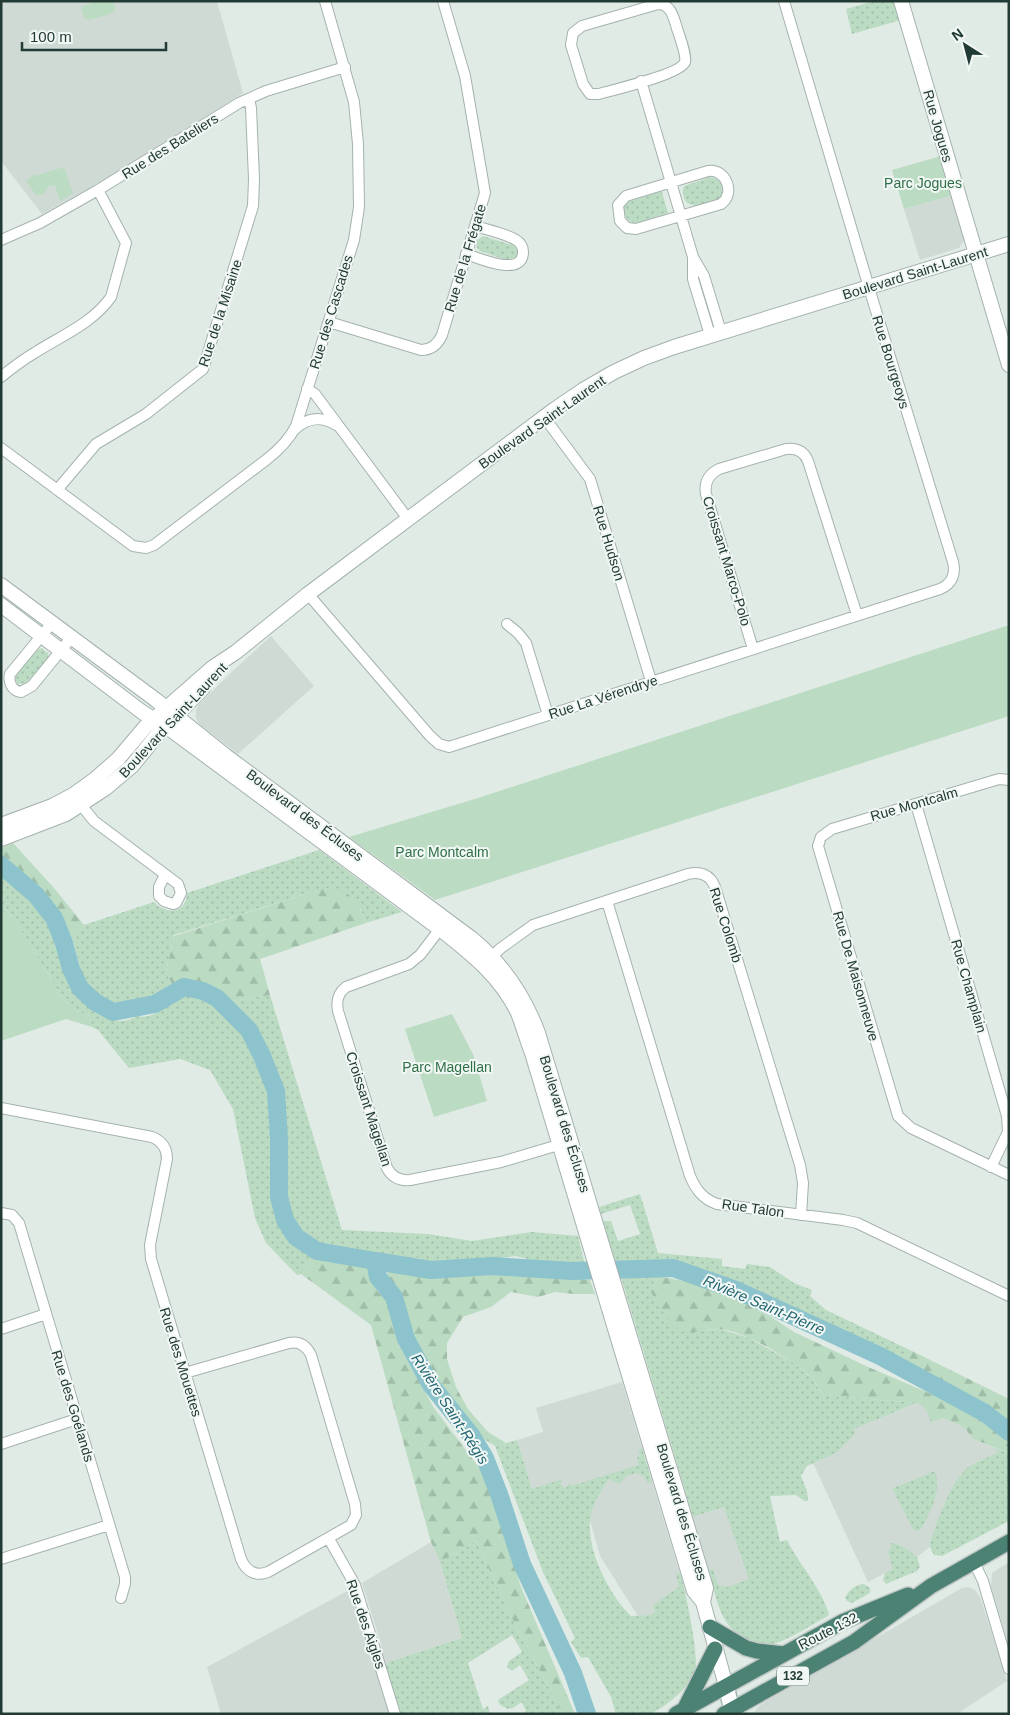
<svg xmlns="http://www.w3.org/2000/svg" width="1010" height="1715" viewBox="0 0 1010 1715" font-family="Arial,sans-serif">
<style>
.built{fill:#cfdad5}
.grass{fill:url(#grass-dots)}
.forest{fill:url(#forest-firs)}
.park{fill:#bbdbc3}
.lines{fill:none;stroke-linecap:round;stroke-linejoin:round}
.river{stroke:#8cc3cd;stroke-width:18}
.minor-casing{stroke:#a4b2ad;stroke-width:12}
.tertiary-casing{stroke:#a4b2ad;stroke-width:16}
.secondary-casing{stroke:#a0b6ae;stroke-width:18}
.trunk-casing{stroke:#c1c8c6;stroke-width:18}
.minor{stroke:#fff;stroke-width:10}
.tertiary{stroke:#fff;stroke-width:14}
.secondary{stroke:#fff;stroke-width:15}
.trunk{stroke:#4c8274;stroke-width:15}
.labels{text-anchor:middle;stroke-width:4;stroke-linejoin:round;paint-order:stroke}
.shield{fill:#f1f7f4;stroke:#60736e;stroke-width:1}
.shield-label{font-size:12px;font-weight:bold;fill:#223a34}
.street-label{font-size:14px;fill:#223a34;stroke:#f1f7f4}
.park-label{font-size:14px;fill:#2f6f47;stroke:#f1f7f4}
.water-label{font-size:15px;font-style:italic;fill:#206572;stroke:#f1f7f4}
</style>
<defs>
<pattern id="grass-dots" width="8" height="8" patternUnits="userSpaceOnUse" patternTransform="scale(1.25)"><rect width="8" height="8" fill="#bbdbc3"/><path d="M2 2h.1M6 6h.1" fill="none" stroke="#a0bda8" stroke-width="1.8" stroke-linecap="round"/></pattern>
<pattern id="forest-firs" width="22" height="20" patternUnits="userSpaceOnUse" patternTransform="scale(1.25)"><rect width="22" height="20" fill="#bbdbc3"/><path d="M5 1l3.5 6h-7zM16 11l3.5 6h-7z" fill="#a0bda8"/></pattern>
</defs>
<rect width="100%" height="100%" fill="#e1ebe6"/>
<path class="built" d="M1,1H217L243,93L112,175L42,214L1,161Z
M953,195L965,242H963L959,248L920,260L904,209Z
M271,636L314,686L238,754L199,724L196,718V710L199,704L237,667Z
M622,1382L686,1594L650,1615L638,1616L600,1556L580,1485L535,1499L517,1440L543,1432L536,1408Z
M916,1403L924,1406L927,1410L931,1422L944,1418L966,1428L973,1439L995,1448L999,1453L969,1467L958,1480L945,1502L930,1542V1547L917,1557L868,1582L813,1463L836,1453L854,1429Z
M724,1507L751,1580L715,1593L693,1517Z
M431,1542L440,1562L462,1638L391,1661L385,1665L380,1648L382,1647L362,1583Z
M1009,1562V1647L991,1586L992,1573Z
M968,1587L975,1590L980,1597L1007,1681L957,1714H753L759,1706L765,1702L962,1588Z
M351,1589L389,1714H221L207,1667Z"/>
<path class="grass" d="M874,1H896L901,20L852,34L846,9Z
M710,177C721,178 725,188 721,197C712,203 689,212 684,198C683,193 682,190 684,186Z
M659,192H662L668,213L636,223C627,223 625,216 623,208L627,202Z
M483,236L515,246L518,252L517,256L510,260H506L480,251L477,248L476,241Z
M42,648L47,653L48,652L49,658L26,683L18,684L16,681L15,675L37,650Z
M319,850L402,912L366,923L360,908L318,890L174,935L166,972L173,986C152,996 130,1009 106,1000C99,997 91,993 87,986C81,975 77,954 73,941L84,925L154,902C167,915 186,914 187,893Z
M1,872C19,885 37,905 47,924C53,934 58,945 62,956C64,963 65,971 68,978C77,1002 111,1033 137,1016C165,1022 169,985 201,995C213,999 216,1007 224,1015C232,1022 242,1028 249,1038C253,1044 251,1049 253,1056C258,1072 272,1088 274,1105C275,1115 274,1125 273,1135C272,1167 268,1203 286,1232C293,1243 304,1250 314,1257L301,1274L297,1275L266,1243L255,1218L233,1109L210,1070L180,1059L129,1068L98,1030L92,1027L90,1016L77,1011L62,998L13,917L1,904Z
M270,995L342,1230L428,1234L472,1241L532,1232L578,1236L585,1265L554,1266L516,1256L464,1263H449L434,1267L428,1266L419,1258L392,1259L335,1250L318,1244L296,1228L290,1220L282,1196L283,1181L286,1160L283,1129L287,1122L286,1115L282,1107L280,1094L268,1058L253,1028L243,1018L239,1008L232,1001Z
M640,1194L658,1253L722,1259V1266L745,1269L747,1264L770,1267L794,1283L812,1290L810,1296L826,1310L912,1351L898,1364L870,1354L793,1316L759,1296L724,1281L688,1270L616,1263L603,1221H611L618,1241L640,1234L630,1205L601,1214L599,1207Z
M620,1274L658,1276L651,1292L685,1332L720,1329L749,1338L794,1363L813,1379L823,1395L916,1403L854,1429L855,1434L836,1453L807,1466L801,1476L807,1491L808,1501H804L796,1495L770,1496L780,1542L787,1540C800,1566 820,1586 829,1614L828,1616C811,1625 791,1639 773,1644C763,1647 754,1644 744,1639C719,1624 716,1597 709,1570L713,1569L718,1585L728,1587L749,1579L724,1507L693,1517Z
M517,1440L532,1489L563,1479L560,1485L566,1488L570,1483L571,1486L639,1465L637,1458L640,1455L638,1451L642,1448L652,1482L648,1483L642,1475L637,1473L626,1476L620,1484L608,1479C603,1489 595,1499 592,1510C582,1543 608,1594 631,1616L650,1615L655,1612L653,1605L679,1587L676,1575L680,1572C685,1591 700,1656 695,1673C691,1686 663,1709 650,1714C642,1715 625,1714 616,1714L611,1697L588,1657L581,1658L571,1642L575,1638L543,1572L495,1446Z
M995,1448L1009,1453V1521L942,1556L934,1555L930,1547V1542C938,1520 951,1479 970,1466C978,1461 989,1457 998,1453Z
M935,1471C941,1488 934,1503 927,1518C924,1523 924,1528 918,1531L913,1529L893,1490V1488Z
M476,1541L519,1633L554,1696L562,1714H522L526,1711L522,1702L513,1708L508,1709L500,1705L498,1700L529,1680L520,1665L512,1671L507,1667L509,1661L522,1652L512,1635L468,1663L483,1709L488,1706L490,1714H400L385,1665L391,1661L462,1638L440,1562Z
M890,1543C900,1543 910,1551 917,1557L920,1567L917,1571L886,1584L883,1580L885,1573L893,1569L888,1552L891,1548Z
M864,1584L870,1588V1593L852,1603L847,1601L845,1598C849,1590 854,1585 864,1584Z"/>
<path class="forest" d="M13,843L54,888L84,925L73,941C58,902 32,882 1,855V848Z
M332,887C352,892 359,905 366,923L260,959L270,995L232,1001L219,990L192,982L173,986L166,972L174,936L318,890Z
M314,1257L371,1267L377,1291L388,1301L399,1345L434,1408L481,1470L495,1508L521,1587L575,1714H562L554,1696L519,1633L476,1541L440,1562L431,1542L371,1325L301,1274Z
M387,1265L441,1274L481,1270L590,1280L595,1294H573L555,1292L538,1297L511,1292L491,1307L463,1317L447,1343V1359L456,1387L468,1409L488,1432L506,1443L495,1446L484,1439L438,1382L420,1355L412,1336L401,1298L387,1273Z
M658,1276L693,1283L728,1295L762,1311L794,1332L866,1366L938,1397L969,1406L975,1415L1009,1435V1453L973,1439L965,1428L944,1418L931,1422C928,1412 926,1407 916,1403L823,1395C820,1390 817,1384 813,1379C797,1362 743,1330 719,1329C708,1328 696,1334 685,1332C671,1329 658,1304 651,1292Z
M912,1351L1009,1399V1421C974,1396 937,1380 898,1364Z"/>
<path class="park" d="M93,1H114L115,11L107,15L88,20L84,18L81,8L83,6L90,4Z
M941,156L953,195L904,209L892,170Z
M64,167L73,193L60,201L55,185L49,186L44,194L36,195L26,181L35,174V176Z
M1009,625V716L435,900L349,837L478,798Z
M1,904L13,917L62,998L77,1011L90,1016L92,1027L66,1019L1,1041Z
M452,1014L473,1054L487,1101L434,1117L405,1029Z"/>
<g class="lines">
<path class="river" d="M1,865L36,895L54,918L64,943L71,969L80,988L95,1002L113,1012L155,1004L184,987L203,991L217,998L249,1030L262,1056L276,1091L279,1138V1197L285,1220L296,1237L317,1251L375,1261L378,1277L394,1297L406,1339L431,1385L471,1435L485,1458L499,1494L522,1564L573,1673L587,1714
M375,1261L431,1270L492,1266L572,1271L673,1268L736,1290L880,1356L985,1413L1009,1432"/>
<g class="minor-casing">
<path id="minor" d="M658,4C670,4 673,15 676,25C678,33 687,54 685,62C681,74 613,90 599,94H590L583,84L571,45L573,33L582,26Z
M641,81L693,257L704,276L721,332
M708,171C726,168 736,194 721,204L636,229L627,228L620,221L618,205L626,196Z
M1,240L40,223L98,190L239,103L266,91L345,67
M466,254C478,258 523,278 523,252C523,247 520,242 516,240C504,233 488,230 475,226
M693,258V279L710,335
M329,322L421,350C432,350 438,344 442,335L485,193L465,76L443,1
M1,377C12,368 24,359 36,352C61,336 93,323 111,297L126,243L98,190
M307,389L315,394L408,519
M544,417L590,479L651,681
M293,431C306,418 320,415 336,425
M1,448L133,546L146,548L154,545L266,460C279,450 289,440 296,426L354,240L359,207L358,144L354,102L325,1
M57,490L96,444L146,414L203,369L253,206L254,179L251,108L249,99
M308,594L430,736L439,744L449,747L940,589C952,584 956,574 953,562L873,301L784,1
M52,623L10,674C8,682 12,691 21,692L32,686L71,638
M507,624L518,633L526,643L548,715
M753,649L706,494C704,482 709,474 719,469L786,449C796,448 804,451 808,461L857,615
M1009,780L999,779L832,829L821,837L818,846L898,1116L911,1128L1009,1175
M916,804L1007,1116L1008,1132L991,1167
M81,805L94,821L178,884L181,893L176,903L173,904L164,901L159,896V887L165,875
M607,901L690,1176C696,1190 703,1199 717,1204L843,1220L857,1223L1009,1296
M443,925L420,955L409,964L346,987C338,993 336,1000 338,1011L387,1168C392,1177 400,1181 410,1180L501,1162L565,1143
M487,961L501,948L533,925L688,874C700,871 710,874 715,887L800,1165L803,1183L801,1215
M1,1108L152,1137C162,1141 167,1148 167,1159L150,1245L151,1259L241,1559C246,1571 255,1577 268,1572L351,1525L356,1515L355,1504L311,1355C306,1345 299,1341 289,1343L185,1373
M1,1213L12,1215L19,1223L125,1577V1584L121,1598
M1,1329L46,1314
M1,1444L77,1419
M329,1539L355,1585L395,1714
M1,1559L109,1525
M974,1562L983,1581L1009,1669"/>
</g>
<g class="tertiary-casing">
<path id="tertiary" d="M901,1L1009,365
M1,585L156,700L226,756L471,938C503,964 524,995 538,1033L706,1588L703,1602L726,1686
M1,605L142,712L174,732L440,929C471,953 501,977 518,1013C523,1026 527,1040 532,1053L694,1591L703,1602
M1,825L52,806L73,795L94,780L118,759L146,726L212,668L236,652L308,594L555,409L583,390L614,372L644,358L674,347L1009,244
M1,839L66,814L106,788L132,766L158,734L203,688"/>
</g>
<g class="secondary-casing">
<path id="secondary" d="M726,1686L733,1714"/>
</g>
<g class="trunk-casing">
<path id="trunk" d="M710,1627L746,1648L757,1651L784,1654
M685,1708L715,1649
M676,1714L842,1622L908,1595
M724,1714L854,1642L931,1586L1009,1542"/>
</g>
<use href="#minor" class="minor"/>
<use href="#tertiary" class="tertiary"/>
<use href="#secondary" class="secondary"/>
<use href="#trunk" class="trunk"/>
</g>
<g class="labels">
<rect class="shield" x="777" y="1666.5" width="32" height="19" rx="4"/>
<g class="shield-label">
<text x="793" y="1680">132</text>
</g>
<g class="street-label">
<text transform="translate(938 126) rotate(74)" y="5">Rue Jogues</text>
<text transform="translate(170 146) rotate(-32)" y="5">Rue des Bateliers</text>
<text transform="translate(465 258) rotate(-73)" y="5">Rue de la Frégate</text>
<text transform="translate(915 273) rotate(-17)" y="5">Boulevard Saint-Laurent</text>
<text transform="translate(331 312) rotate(-73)" y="5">Rue des Cascades</text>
<text transform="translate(220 313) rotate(-72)" y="5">Rue de la Misaine</text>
<text transform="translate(891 362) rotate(73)" y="5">Rue Bourgeoys</text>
<text transform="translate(542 422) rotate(-35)" y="5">Boulevard Saint-Laurent</text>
<text transform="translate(609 543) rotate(73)" y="5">Rue Hudson</text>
<text transform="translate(727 561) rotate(73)" y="5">Croissant Marco-Polo</text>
<text transform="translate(603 697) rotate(-18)" y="5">Rue La Vérendrye</text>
<text transform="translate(173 720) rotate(-47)" y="5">Boulevard Saint-Laurent</text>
<text transform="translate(914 804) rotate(-16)" y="5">Rue Montcalm</text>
<text transform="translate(305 815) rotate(37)" y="5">Boulevard des Écluses</text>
<text transform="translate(726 925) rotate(72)" y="5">Rue Colomb</text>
<text transform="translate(856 976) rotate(74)" y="5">Rue De Maisonneuve</text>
<text transform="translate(969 986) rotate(74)" y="5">Rue Champlain</text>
<text transform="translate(369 1109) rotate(72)" y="5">Croissant Magellan</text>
<text transform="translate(565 1124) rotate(73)" y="5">Boulevard des Écluses</text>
<text transform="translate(753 1208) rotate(8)" y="5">Rue Talon</text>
<text transform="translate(181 1362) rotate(73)" y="5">Rue des Mouettes</text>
<text transform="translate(73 1406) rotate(73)" y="5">Rue des Goélands</text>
<text transform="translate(682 1512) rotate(73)" y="5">Boulevard des Écluses</text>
<text transform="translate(366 1624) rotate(71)" y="5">Rue des Aigles</text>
<text transform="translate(828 1631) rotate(-27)" y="5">Route 132</text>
</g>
<g class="park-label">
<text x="923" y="188">Parc Jogues</text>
<text x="442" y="857">Parc Montcalm</text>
<text x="447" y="1072">Parc Magellan</text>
</g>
<g class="water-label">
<text transform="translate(764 1305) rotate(23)" y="5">Rivière Saint-Pierre</text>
<text transform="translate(450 1409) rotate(57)" y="5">Rivière Saint-Régis</text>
</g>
</g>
<rect width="1010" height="1715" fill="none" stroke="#223a34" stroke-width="5"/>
<g transform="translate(965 45) rotate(324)" stroke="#f1f7f4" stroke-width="4" paint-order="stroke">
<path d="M0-4L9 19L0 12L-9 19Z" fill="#223a34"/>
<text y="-8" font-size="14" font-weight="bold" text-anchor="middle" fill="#223a34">N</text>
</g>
<path d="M22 42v8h144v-8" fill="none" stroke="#223a34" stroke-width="2.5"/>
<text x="30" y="42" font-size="15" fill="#223a34" stroke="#f1f7f4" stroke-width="4" paint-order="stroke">100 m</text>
</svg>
